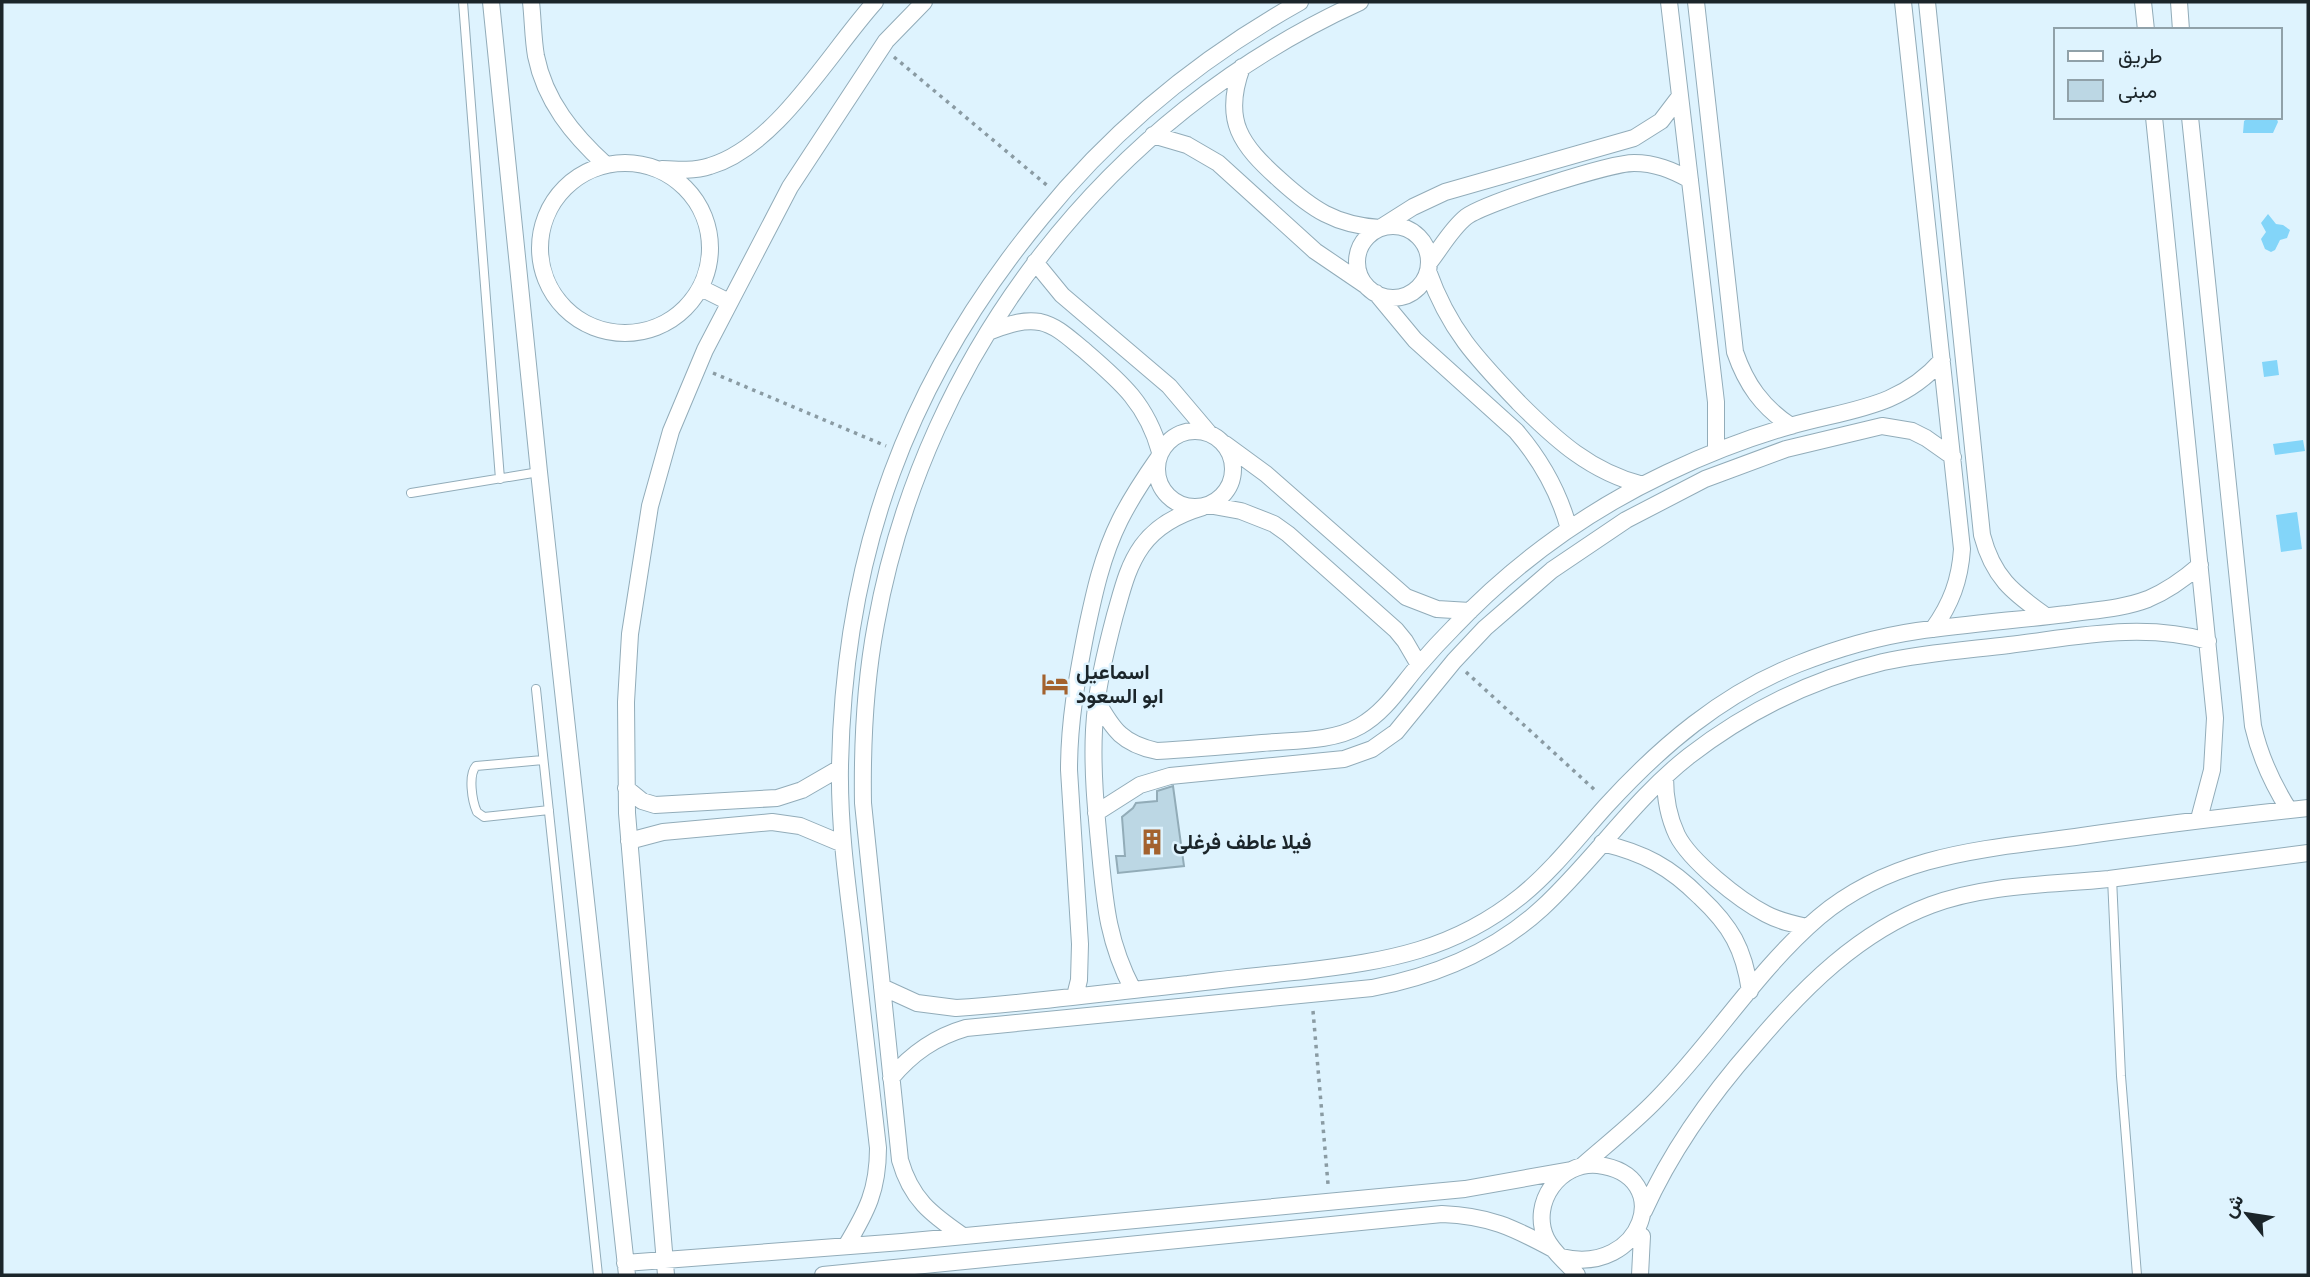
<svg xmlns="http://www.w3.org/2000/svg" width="2310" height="1277" viewBox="0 0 2310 1277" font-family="'Roboto Condensed',Vazirmatn,sans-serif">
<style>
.water{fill:#83d5f9}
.building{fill:#bcd7e4;stroke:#92acb8;stroke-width:2}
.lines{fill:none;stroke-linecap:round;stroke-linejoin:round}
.service-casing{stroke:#92acb9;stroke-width:10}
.minor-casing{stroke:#92acb9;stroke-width:18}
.path{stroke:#8a9ba3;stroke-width:3.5;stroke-dasharray:3.5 5;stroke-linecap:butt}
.service{stroke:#fff;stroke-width:8}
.minor{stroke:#fff;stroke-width:16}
.labels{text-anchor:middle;stroke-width:5;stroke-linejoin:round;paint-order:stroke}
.poi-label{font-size:21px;font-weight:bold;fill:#1b252a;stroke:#def3fe;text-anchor:start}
</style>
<rect width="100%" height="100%" fill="#def3fe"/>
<path class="water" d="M2250,117H2276L2278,122L2273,133H2243L2244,121Z
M2268,214L2276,224L2283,225L2290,230L2287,238L2280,240L2275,250L2271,252L2265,249L2261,239L2266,232L2261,223Z
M2277,360L2279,375L2264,377L2262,362Z
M2303,440L2305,451L2275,455L2273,444Z
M2297,512L2302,549L2281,552L2276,515Z"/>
<path class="building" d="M1173,786L1184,866L1118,873L1116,856H1125L1122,817L1133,808L1136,803L1157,801V791Z"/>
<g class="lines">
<g class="service-casing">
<path id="service" d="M463,2L500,479
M411,493L539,472
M536,689L598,1275
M543,760L476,766C468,775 472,801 477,812L484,817L549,810
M2112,878L2121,1076L2137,1275"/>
</g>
<g class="minor-casing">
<path id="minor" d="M491,2L539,472L627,1275
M531,2C533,20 533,39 536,56C545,101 573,135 606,165
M1669,2L1716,402V451
M1696,2L1735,352C1746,384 1762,407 1791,426
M1903,2L1962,549C1960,580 1951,604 1933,629
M1927,2L1982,535C1993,577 2012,592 2046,616
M2143,2L2146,30
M2179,2L2181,30
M1242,67C1222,121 1241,145 1280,180C1312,209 1335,225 1380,228
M2154,117L2215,718L2212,770L2199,819
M2190,117L2253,726C2260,757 2272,783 2289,810
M1153,135L1187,145L1218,163L1315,251L1365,285
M540 248a85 85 0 1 1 170 0a85 85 0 1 1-170 0Z
M662,169C678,170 695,171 710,166C777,146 829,53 875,2
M1357 262a36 36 0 1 1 72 0a36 36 0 1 1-72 0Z
M1383,226L1413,207L1445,192L1634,138L1661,121L1680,96
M1035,262L1062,295L1169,386L1208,432
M1429,263C1441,248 1451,229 1466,217C1485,203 1610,163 1634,163C1655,163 1672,170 1690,180
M1428,271C1449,330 1477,359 1519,403C1556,440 1591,472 1643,485
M701,288L729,302
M1376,293L1415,340L1516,431C1541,460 1559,492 1569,529
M988,332C1005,326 1021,319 1040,322C1058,326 1071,340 1085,351C1121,382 1147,404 1160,452
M1157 469a38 38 0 1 1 76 0a38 38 0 1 1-76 0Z
M1225,444L1266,474L1406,597L1437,609L1470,611
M1208,505L1241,511L1274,524L1288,534L1396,630L1405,641L1419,665
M1097,701C1113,730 1123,744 1157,751C1192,749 1227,746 1262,743C1294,740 1332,742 1360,726C1385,712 1400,687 1418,666C1430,652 1442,639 1454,627C1515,563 1587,511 1667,473C1707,454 1748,438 1790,426C1849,409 1899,409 1942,360
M1665,777C1665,797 1668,816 1677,835C1690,861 1739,900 1766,914C1779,921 1793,924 1807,927
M626,788L642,801L655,805L777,798L802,790L840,768
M1096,813L1140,785L1170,776L1344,759L1372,749L1396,732L1454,661L1485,628L1552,570L1626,520L1705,479L1786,449L1882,426L1912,431L1926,438L1953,457
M629,841L663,832L772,822L800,826L843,844
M1602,843C1644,853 1670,867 1700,897C1731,926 1744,949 1750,991
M882,987L917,1003L956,1008C1033,1003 1111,992 1188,984C1227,979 1266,975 1304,971C1388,961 1454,950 1521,896C1553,870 1579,836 1606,806C1661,746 1722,694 1798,664C1836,649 1876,637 1917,631C1967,624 2017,620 2067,614C2094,610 2122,609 2148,599C2167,591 2184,579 2200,565
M1133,990C1108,942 1105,905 1100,852C1096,811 1092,771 1094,730C1096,691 1105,653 1115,615C1122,591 1127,567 1142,546C1157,525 1179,514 1203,507
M1075,996L1079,980L1080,944L1069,770C1069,722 1077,678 1086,632C1094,594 1102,556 1120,520C1131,498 1145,477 1159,457
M891,1078C912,1053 935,1037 966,1028L1372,988C1435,976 1494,952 1542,908C1594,860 1633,800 1689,756C1746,712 1813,679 1883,662C1924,653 1967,650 2009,645C2075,637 2142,622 2208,641
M1582,1166C1607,1144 1634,1123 1657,1099C1714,1041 1757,970 1819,917C1895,853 1988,849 2082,836C2158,825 2233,816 2308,808
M1644,1211C1672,1149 1710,1096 1755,1045C1804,987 1859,932 1931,905C1987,884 2050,885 2109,879C2175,871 2242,861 2308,853
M963,1236C931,1214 911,1199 900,1160L863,803C862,743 865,683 876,624C925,352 1109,116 1360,2
M846,1246C867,1211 878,1190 878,1148C870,1076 861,1003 853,931C846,876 839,821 840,766C844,554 907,380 1042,217C1114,128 1200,58 1300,2
M1561,1257C1643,1277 1677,1175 1598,1165C1560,1161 1530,1203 1546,1238C1553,1253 1567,1262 1577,1275
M625,1263L902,1242L1465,1189L1571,1170
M666,1275L627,813L626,702L630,634L650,506L671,431L705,350L790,187L886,41L924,2
M823,1275L1442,1214C1489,1216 1512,1227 1553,1249
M1640,1275L1642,1236"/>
</g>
<path class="path" d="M894,57L1049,187
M713,373L886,446
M1466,672L1597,792
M1313,1011L1328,1184"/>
<use href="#service" class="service"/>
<use href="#minor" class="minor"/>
</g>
<defs>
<g id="hotel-bare" transform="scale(2.1)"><path d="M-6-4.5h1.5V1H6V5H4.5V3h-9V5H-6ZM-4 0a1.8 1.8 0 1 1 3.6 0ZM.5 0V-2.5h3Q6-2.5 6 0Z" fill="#a3622e" stroke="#def3fe" stroke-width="2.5" paint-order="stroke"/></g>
<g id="building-bare" transform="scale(2.1)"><path d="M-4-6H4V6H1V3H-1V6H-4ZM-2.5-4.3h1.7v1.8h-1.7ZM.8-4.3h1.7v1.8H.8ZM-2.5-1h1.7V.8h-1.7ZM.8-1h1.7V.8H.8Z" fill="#a3622e" stroke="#def3fe" stroke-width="2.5" paint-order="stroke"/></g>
</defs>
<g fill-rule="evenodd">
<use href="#hotel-bare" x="1055" y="684"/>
<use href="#building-bare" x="1152" y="842"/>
</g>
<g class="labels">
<g class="poi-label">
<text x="1076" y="679">اسماعيل<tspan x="1076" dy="24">ابو السعود</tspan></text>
<text x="1173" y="849">فيلا عاطف فرغلى</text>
</g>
</g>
<rect width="2310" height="1277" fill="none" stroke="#1b252a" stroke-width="7"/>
<rect x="2054" y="28" width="228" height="91" fill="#def3fe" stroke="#90a1a9" stroke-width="2"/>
<rect x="2068" y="51" width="35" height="10" fill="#ffffff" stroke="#90a1a9" stroke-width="2"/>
<text x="2118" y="63" font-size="21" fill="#1b252a">طريق</text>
<rect x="2068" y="80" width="35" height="21" fill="#bcd7e4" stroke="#90a1a9" stroke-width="2"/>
<text x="2118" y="98" font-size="21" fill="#1b252a">مبنى</text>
<g transform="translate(2247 1214) rotate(300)" stroke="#def3fe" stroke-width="5" paint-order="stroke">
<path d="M0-5L12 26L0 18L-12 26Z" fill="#1b252a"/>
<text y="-10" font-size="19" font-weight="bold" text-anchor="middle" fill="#1b252a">ش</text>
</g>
</svg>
